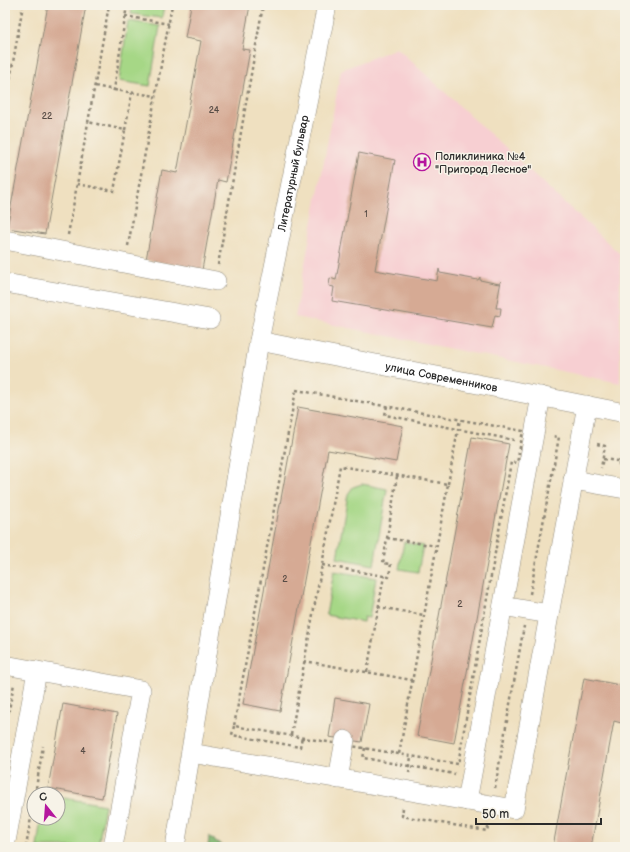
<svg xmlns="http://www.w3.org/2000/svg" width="630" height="852" viewBox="0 0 630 852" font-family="'Balsamiq Sans',sans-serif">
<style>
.built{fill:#f7cfd2}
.green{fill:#a6d786;stroke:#688158}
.forest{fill:#84b873;stroke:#58724f}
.building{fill:#d6aa94}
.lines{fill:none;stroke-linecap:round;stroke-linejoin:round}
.minor-casing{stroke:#8d8676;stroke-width:20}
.path{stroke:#8d8676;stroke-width:2.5;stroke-dasharray:3 3;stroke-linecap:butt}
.minor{stroke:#fff;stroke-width:19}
.labels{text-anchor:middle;stroke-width:3;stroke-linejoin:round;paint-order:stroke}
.number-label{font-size:9px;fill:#564b45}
.poi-label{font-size:11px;fill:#2b2b2b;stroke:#f7f3e8;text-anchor:start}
.street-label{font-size:11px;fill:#2b2b2b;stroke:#f7f3e8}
</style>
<rect width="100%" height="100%" fill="#f7f3e8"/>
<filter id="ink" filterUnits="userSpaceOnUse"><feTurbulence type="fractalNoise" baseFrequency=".025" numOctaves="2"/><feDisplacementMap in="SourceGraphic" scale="8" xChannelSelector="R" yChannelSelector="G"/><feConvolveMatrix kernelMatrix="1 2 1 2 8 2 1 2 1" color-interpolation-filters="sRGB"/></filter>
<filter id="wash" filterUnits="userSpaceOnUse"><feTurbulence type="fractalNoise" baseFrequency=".012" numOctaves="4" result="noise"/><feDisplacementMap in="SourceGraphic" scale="16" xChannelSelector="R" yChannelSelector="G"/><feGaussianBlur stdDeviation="0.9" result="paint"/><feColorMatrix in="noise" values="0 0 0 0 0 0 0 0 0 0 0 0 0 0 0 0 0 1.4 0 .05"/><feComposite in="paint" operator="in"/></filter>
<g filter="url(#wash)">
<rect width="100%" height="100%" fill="#efe0c0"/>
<path class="built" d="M397,48L620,254V383L295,317L341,70Z"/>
<path class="green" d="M132,5H164L162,18L131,14Z
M128,21L160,26L150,86L119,81Z
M362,484L387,489L374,565L337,558L348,494L353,487Z
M404,542L423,546L418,572L399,569Z
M334,571L376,578L369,618L364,617L363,622L326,615Z
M58,797L105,805L98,847H37L41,818H58Z"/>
<path class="forest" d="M209,836L224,847H208Z"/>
<g id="blocks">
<path class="building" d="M48,5H86L45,234L7,228Z
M191,5H250L242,49L250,50L226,182L218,180L202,270L146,260L162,170L177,173L201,41L185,38Z
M359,153L395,160L375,270L437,281L439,269L440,273L478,280L480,277V280L499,284L501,281L496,308H501L500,316L495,315L492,328L332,301L334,287L329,286L330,278L336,280Z
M298,407L403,426L396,462L328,450L280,711L243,704Z
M472,437L509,444L454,743L417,736Z
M584,678L625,686V724L614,721L591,847H553Z
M335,698L369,704L362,742L329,737Z
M63,704L117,714L102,798L48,788Z"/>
</g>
</g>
<g filter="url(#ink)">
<use href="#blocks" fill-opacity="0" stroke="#8d8676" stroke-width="1"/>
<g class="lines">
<g class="minor-casing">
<g id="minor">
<path d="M5,240L216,281"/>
<path d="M5,283L210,319"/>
<path id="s1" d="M259,341L625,413"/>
<path d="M573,480L625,489"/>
<path d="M503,606L549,614"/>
<path d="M5,665L141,690L113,847"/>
<path d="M191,753L514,809L587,405"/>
<path d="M338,779L345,740"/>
<path d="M467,801L541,396"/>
<path d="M5,847L37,671"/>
<path id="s2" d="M175,847L259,341L327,5"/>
</g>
</g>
<path class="path" d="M125,16L169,24
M5,73L11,75
M95,86L114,90L127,5
M114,90L156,96
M5,108L23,5
M125,130L132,93
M77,184L114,191L125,130L88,122
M68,235L109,5
M128,246L172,5
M218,265L263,5
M296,390L523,431L517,463L511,462L458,764L234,726Z
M387,406L385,415L514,440
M597,444L605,446L601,468
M603,459L617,461V464L625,465
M448,484L460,419
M387,538L437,546
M322,565L389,577L391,564L383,563L397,476
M530,594L559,437L551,436
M378,607L424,615
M304,661L412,680
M367,672L384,576
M234,726L232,735L300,747L302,737
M5,730L14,684
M291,735L340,466L448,484L399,754
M365,748L363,758L455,774
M409,773L411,756
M495,788L524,626
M35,794L43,746
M403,808L402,816L487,831L489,823
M26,847L34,800"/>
<use href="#minor" class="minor"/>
</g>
</g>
<defs>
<g id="hospital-ring" transform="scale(0.9)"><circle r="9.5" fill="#f7f3e8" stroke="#b5179e" stroke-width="1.5"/><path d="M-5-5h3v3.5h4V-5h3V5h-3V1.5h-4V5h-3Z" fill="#b5179e"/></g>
</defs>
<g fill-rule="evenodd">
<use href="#hospital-ring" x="422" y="162"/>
</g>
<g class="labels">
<g class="number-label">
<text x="214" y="113">24</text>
<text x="47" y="119">22</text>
<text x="366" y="217">1</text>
<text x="285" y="582">2</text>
<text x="460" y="607">2</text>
<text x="83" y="754">4</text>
</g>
<g class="poi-label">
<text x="435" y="160">Поликлиника №4<tspan x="435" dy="13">"Пригород Лесное"</tspan></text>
</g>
<g class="street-label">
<text dy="4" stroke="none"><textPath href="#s2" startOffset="684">Литературный бульвар</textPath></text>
<text dy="4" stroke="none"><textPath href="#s1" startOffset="186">улица Современников</textPath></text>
</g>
</g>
<rect width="630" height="852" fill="none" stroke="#f7f3e8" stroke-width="20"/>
<g transform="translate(46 806) rotate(343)"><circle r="19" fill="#f7f3e8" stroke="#a5a39c"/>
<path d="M0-3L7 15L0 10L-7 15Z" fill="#b5179e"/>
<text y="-6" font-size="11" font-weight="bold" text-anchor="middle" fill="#2b2b2b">С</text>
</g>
<path d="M476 818v6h125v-6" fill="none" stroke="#2b2b2b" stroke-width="2"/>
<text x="482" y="818" font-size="12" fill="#2b2b2b" stroke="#f7f3e8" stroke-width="3" paint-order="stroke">50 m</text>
</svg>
